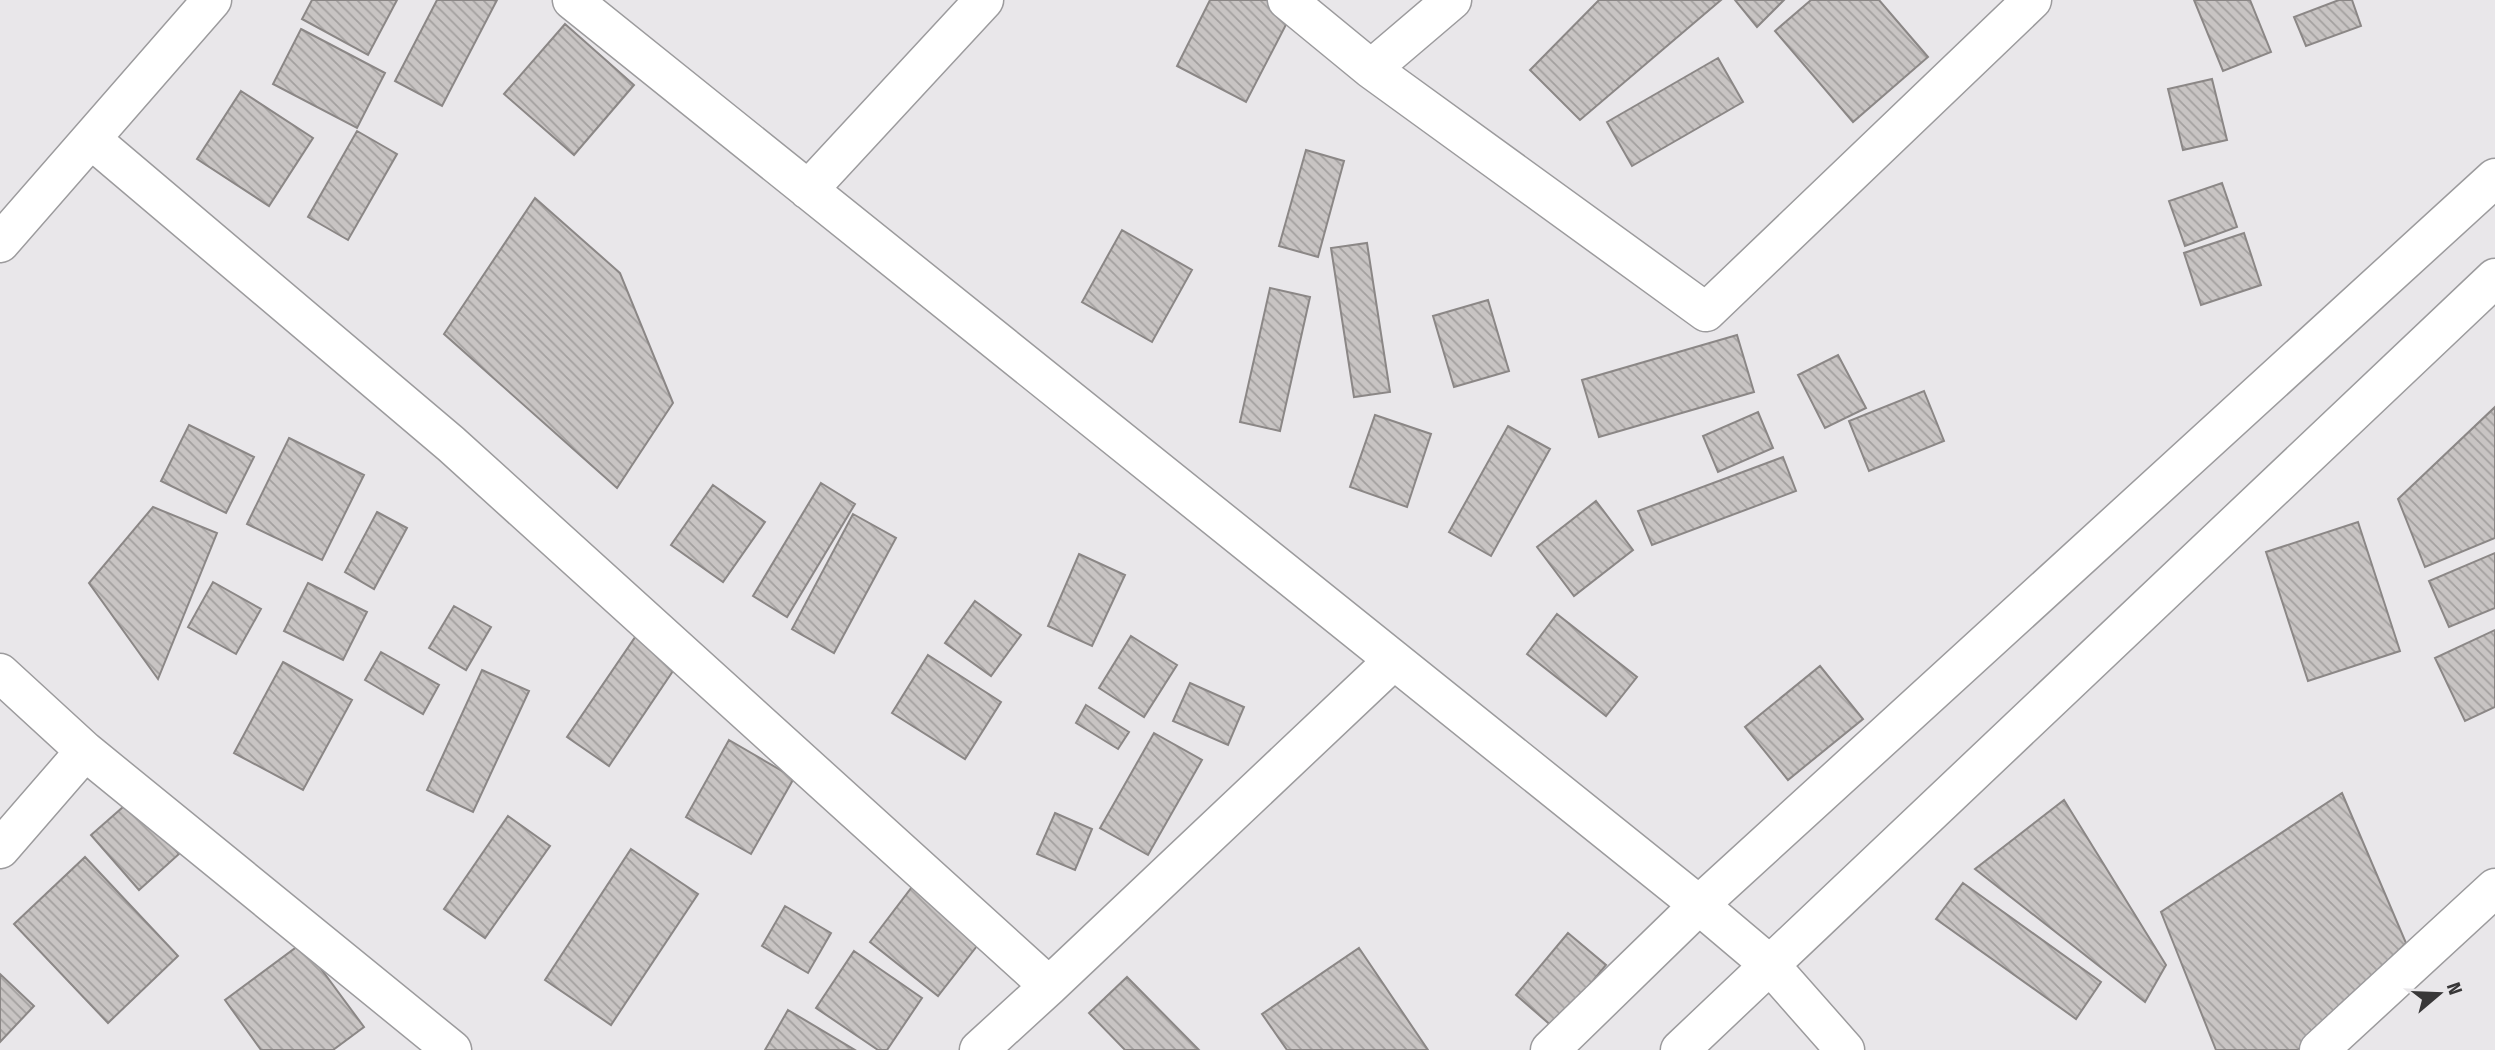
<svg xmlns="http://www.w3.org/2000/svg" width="2495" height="1050" viewBox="0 0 2495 1050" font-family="'Fira Sans Condensed',sans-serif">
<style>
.building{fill:url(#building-back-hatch);stroke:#8b8786;stroke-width:2}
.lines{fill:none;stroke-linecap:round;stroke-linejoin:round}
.minor-casing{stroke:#9c9b9d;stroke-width:41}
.minor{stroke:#fff;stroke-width:38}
</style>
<defs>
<pattern id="building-back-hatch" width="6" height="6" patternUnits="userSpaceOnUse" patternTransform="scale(1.75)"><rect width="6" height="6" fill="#c8c4c3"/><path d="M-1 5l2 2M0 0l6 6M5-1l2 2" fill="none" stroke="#a3a09f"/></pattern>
</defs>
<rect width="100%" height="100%" fill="#e9e7ea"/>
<path class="building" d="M312,0H397L368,55L302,19Z
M437,0H497L442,106L395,81Z
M1210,0H1267L1292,13L1246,102L1177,66Z
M1599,0H1721L1580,120L1530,70Z
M1735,0H1784L1757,27Z
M1811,0H1879L1928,57L1853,122L1775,31Z
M2194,0H2250L2271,52L2223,71Z
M2339,0H2352L2361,26L2306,46L2294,17Z
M565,24L634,85L574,155L504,94Z
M301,29L385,73L357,128L273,84Z
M1718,58L1743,102L1632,166L1607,122Z
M2212,79L2227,140L2183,150L2168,89Z
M241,91L313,138L269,206L197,159Z
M357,131L397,154L348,240L308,217Z
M1306,150L1344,161L1318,257L1279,246Z
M2222,183L2237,227L2185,246L2169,201Z
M535,198L620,273L673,403L617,488L444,334Z
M1122,230L1192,270L1152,342L1082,302Z
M2244,233L2261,285L2201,305L2184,253Z
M1367,243L1390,392L1354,397L1331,248Z
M1270,288L1310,297L1280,431L1240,422Z
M1488,300L1509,371L1454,387L1433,316Z
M1737,335L1754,392L1599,437L1582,380Z
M1838,355L1866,408L1825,428L1798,375Z
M1924,391L1944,441L1869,471L1849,421Z
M2495,407V538L2425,567L2398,499Z
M1758,412L1773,448L1718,472L1703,436Z
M1375,415L1431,434L1407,507L1350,487Z
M189,425L254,457L226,513L161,481Z
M1508,426L1550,449L1491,556L1449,532Z
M289,438L364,475L322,560L247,524Z
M1783,457L1796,491L1652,545L1638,511Z
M821,483L855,504L787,617L753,596Z
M713,485L765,522L723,582L671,545Z
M1596,501L1633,550L1574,596L1537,547Z
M153,507L217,533L158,679L89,583Z
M377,512L407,528L374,589L345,572Z
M853,514L896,538L834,653L792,629Z
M2358,522L2400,651L2308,681L2266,552Z
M2495,553V608L2449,627L2429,581Z
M1079,554L1125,575L1092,646L1048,626Z
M213,582L261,609L236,654L188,627Z
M308,583L367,612L343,660L284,631Z
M975,601L1021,635L991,676L945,643Z
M454,606L491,627L466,670L429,648Z
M1557,614L1637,677L1606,716L1527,654Z
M640,630L681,659L609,766L567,737Z
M2495,630V707L2465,721L2435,658Z
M1131,636L1177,665L1144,717L1099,688Z
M381,652L439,685L423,714L365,680Z
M928,655L1001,702L965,759L892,713Z
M283,662L352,700L303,790L234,753Z
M1820,666L1863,719L1788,780L1745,727Z
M482,670L529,691L473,812L427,790Z
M1190,683L1244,707L1228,745L1173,721Z
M1086,705L1129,732L1118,749L1076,723Z
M1154,733L1202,760L1148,855L1100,828Z
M729,740L794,778L751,854L686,817Z
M2342,793L2406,943L2298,1050H2216L2161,912Z
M131,800L179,854L139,890L91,835Z
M2064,800L2166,965L2145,1002L1975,869Z
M1055,813L1092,829L1075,870L1037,854Z
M508,816L550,846L485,938L444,909Z
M631,849L698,894L611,1025L545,980Z
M85,857L178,956L108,1023L14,924Z
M915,883L984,937L938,996L870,942Z
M1963,883L2101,982L2076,1019L1936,919Z
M785,906L831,933L808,973L762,946Z
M1568,933L1606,965L1554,1028L1516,995Z
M302,943L364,1027L333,1050H261L225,1000Z
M1359,948L1428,1050H1287L1262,1014Z
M854,951L922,998L887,1050H878L816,1008Z
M0,974L34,1006L0,1042Z
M1127,977L1199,1050H1125L1089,1013Z
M788,1010L855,1050H765Z"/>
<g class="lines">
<g class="minor-casing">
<path id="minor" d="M572,0L1699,905L1770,965L1845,1050
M1287,0L1371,69L1452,0
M1371,69L1706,312L2032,0
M92,140L451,444L1049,986L1394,660
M808,190L984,0
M0,243L212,0
M0,673L85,751L0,849
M85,751L452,1050
M979,1050L1049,986
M1550,1050L1699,905L2495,178
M1680,1050L2495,278
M2319,1050L2495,888"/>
</g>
<use href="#minor" class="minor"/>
</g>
<g transform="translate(2439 994) rotate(71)" stroke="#e9e7ea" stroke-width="5" paint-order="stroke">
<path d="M0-5L12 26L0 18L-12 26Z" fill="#383738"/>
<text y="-10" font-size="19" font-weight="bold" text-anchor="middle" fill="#383738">N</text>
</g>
</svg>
